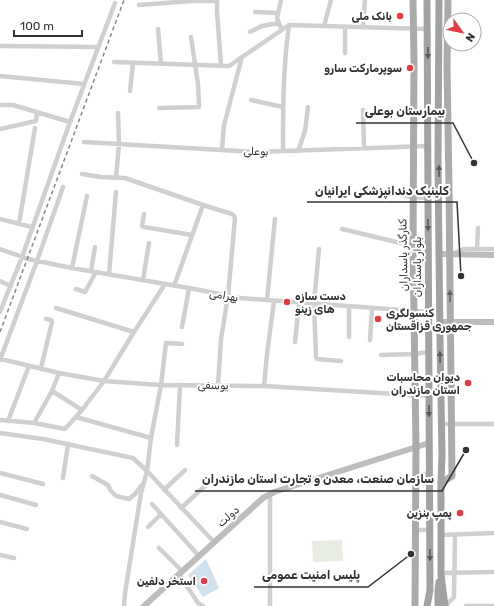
<svg xmlns="http://www.w3.org/2000/svg" width="494" height="606" viewBox="0 0 494 606" font-family="Rubik,Cairo,sans-serif">
<style>
.green{fill:#e6ecdf}
.water{fill:#cfe2ee}
.lines{fill:none;stroke-linecap:round;stroke-linejoin:round}
.minor{stroke:#d0d0d0;stroke-width:4.5}
.secondary{stroke:#bdbdbd;stroke-width:6}
.primary{stroke:#ababab;stroke-width:7}
.trunk{stroke:#a2a2a2;stroke-width:7}
.rail{stroke:#888;stroke-width:1.5;stroke-dasharray:4 3;stroke-linecap:butt}
.oneway{fill:#5a5a5a}
.oneway2{fill:#636363}
.poi-dot{fill:#e63946;stroke:#fff;stroke-width:1.5}
.labels{text-anchor:middle;stroke-width:4;stroke-linejoin:round;paint-order:stroke}
.poi-label{font-size:11px;font-weight:bold;fill:#333;stroke:#fff;text-anchor:end}
.street-label{font-size:11px;fill:#333;stroke:#fff}
.leader{fill:none;stroke:#333;stroke-width:1.5}
.callout-dot{fill:#333;stroke:#fff;stroke-width:1.5}
.callout-label{font-size:12px;text-anchor:middle;font-weight:bold;fill:#333;stroke:#fff;stroke-width:4;stroke-linejoin:round;paint-order:stroke}
</style>
<rect width="100%" height="100%" fill="#fff"/>
<path class="green" d="M342,540L343,561L313,562L312,541Z"/>
<path class="water" d="M206,559L219,588L203,597L188,575Z"/>
<g class="lines">
<path class="minor" d="M217,0V12L221,65
M281,0L277,18L282,30
M139,5L191,1H217
M255,12L278,13
M324,26L331,0
M363,27L365,0
M158,29L161,64
M250,32L262,26L279,23
M0,46L98,47
M345,53V27
M114,62L229,66L289,25L427,29
M0,76L84,84
M130,91L133,63
M251,100L283,107
M0,105H13L70,122
M159,108L199,107V105L198,84L191,37
M363,110L364,148
M0,129L36,121L37,113
M84,142L256,152L428,146
M222,150L224,125L242,57
M283,151C283,109 283,67 289,25
M298,151L305,131L308,107
M82,174L101,177L125,178L203,205L232,214L234,216L235,218L228,296L221,339L218,385
M116,178L119,144L118,113
M362,190L384,192L413,197L428,198
M144,214L142,226L144,227L192,235
M0,219L32,227
M19,224L35,128
M342,229L413,246L428,247
M0,249L28,259L72,268L189,288L240,298L428,312
M319,249L314,303L316,357L317,359L341,361
M477,249L478,228
M454,253L464,249H494
M72,268L87,196
M91,271L95,247
M109,274L116,192
M143,280L149,243
M0,281L11,286
M174,286L203,205
M76,289L85,292L96,272
M267,300L275,219
M56,308L134,332
M0,312L22,257L70,122L115,3
M182,327L189,288
M349,337V307
M370,340L372,309
M295,342L299,303
M381,355L414,354L429,352
M1,359L59,373L104,381L161,385L264,386L429,396
M0,360L37,261L63,187
M41,368L52,322L51,320L46,319
M264,386L267,354L274,301
M52,391L82,410
M76,417L151,438
M0,420L34,423L65,429L82,410L104,381L134,332L165,284
M8,421L29,366
M34,423L52,391L59,373
M441,424H494
M0,433L43,439L133,458L147,471L214,542
M177,445L180,385
M0,473L43,484
M92,476L108,485L111,491L116,496L129,499L135,494L142,485
M416,476L429,473
M63,478L68,444
M164,490L185,470
M270,494V606
M0,495L36,505
M152,504L199,556
M181,508L206,485
M0,522L27,529
M148,527L161,514
M415,530H429
M441,535L494,533
M159,548L182,571
M0,555L14,558
M441,573L494,572
M179,574L198,603L203,606
M124,606L125,593L141,493L147,471L151,438L161,385L166,343L182,344
M445,606L454,597L455,535
M466,606H494"/>
<path class="secondary" d="M439,254L494,255
M440,322H494
M144,606L263,498L274,492L429,443"/>
<path class="primary" d="M413,0L414,59L413,246L416,447L415,606
M441,483L452,476L449,187L447,66L448,0"/>
<path class="trunk" d="M439,0L438,162L440,341L442,455L441,483V575L445,606
M427,606L430,590L427,0
M438,606V591L439,582"/>
<path class="rail" d="M0,332L124,0"/>
</g>
<defs><path id="oneway-solid" d="M-6-.8H1V-3.2L6.5 0L1 3.2V.8H-6Z"/></defs>
<g class="oneway">
<use href="#oneway-solid" transform="translate(428 53) rotate(90)"/>
<use href="#oneway-solid" transform="translate(439 171) rotate(-90)"/>
<use href="#oneway-solid" transform="translate(428 225) rotate(90)"/>
<use href="#oneway-solid" transform="translate(440 357) rotate(-91)"/>
<use href="#oneway-solid" transform="translate(429 411) rotate(90)"/>
<use href="#oneway-solid" transform="translate(430 555) rotate(90)"/>
</g>
<use class="oneway2" href="#oneway-solid" transform="translate(450 296) rotate(-91)"/>
<g class="poi-dot">
<circle cx="400" cy="16" r="4"/>
<circle cx="410" cy="68" r="4"/>
<circle cx="287" cy="302" r="4"/>
<circle cx="378" cy="319" r="4"/>
<circle cx="468" cy="383" r="4"/>
<circle cx="460" cy="513" r="4"/>
<circle cx="204" cy="581" r="4"/>
</g>
<g class="labels">
<g class="poi-label">
<text x="392" y="20">بانک ملی</text>
<text x="402" y="72">سوپرمارکت سارو</text>
<text x="295" y="300" text-anchor="start">دست سازه<tspan x="295" dy="13">های زینو</tspan></text>
<text x="386" y="317" text-anchor="start">کنسولگری<tspan x="386" dy="13">جمهوری قزاقستان</tspan></text>
<text x="460" y="381">دیوان محاسبات<tspan x="460" dy="13">استان مازندران</tspan></text>
<text x="452" y="517">پمپ بنزین</text>
<text x="196" y="585">استخر دلفین</text>
</g>
<g class="street-label">
<text transform="translate(256 151) rotate(1)" y="4">بوعلی</text>
<text transform="translate(403 255) rotate(-91)" y="4">کنارگذر پاسداران</text>
<text transform="translate(417 267) rotate(-90)" y="4">بلوار پاسداران</text>
<text transform="translate(224 295) rotate(10)" y="4">بهرامی</text>
<text transform="translate(213 385) rotate(1)" y="4">یوسفی</text>
<text transform="translate(228 516) rotate(-42)" y="4">دولت</text>
</g>
</g>
<path class="leader" d="M474 163L453 123H356M461 276L457 202H307M466 450L442 491H195M411 554L368 587H254"/>
<g class="callout-dot">
<circle cx="474" cy="163" r="4"/>
<circle cx="461" cy="276" r="4"/>
<circle cx="466" cy="450" r="4"/>
<circle cx="411" cy="554" r="4"/>
</g>
<g class="callout-label">
<text x="405" y="115">بیمارستان بوعلی</text>
<text x="382" y="195">کلینیک دندانپزشکی ایرانیان</text>
<text x="318" y="483">سازمان صنعت، معدن و تجارت استان مازندران</text>
<text x="311" y="579">پلیس امنیت عمومی</text>
</g>
<g transform="translate(462 32) rotate(123)"><circle r="19" fill="#ffffff" stroke="#adadad"/>
<path d="M0-3L7 15L0 10L-7 15Z" fill="#e63946"/>
<text y="-6" font-size="11" font-weight="bold" text-anchor="middle" fill="#333333">N</text>
</g>
<path d="M14 30v6h68v-6" fill="none" stroke="#333333" stroke-width="2"/>
<text x="20" y="30" font-size="12" fill="#333333" stroke="#ffffff" stroke-width="3" paint-order="stroke">100 m</text>
</svg>
